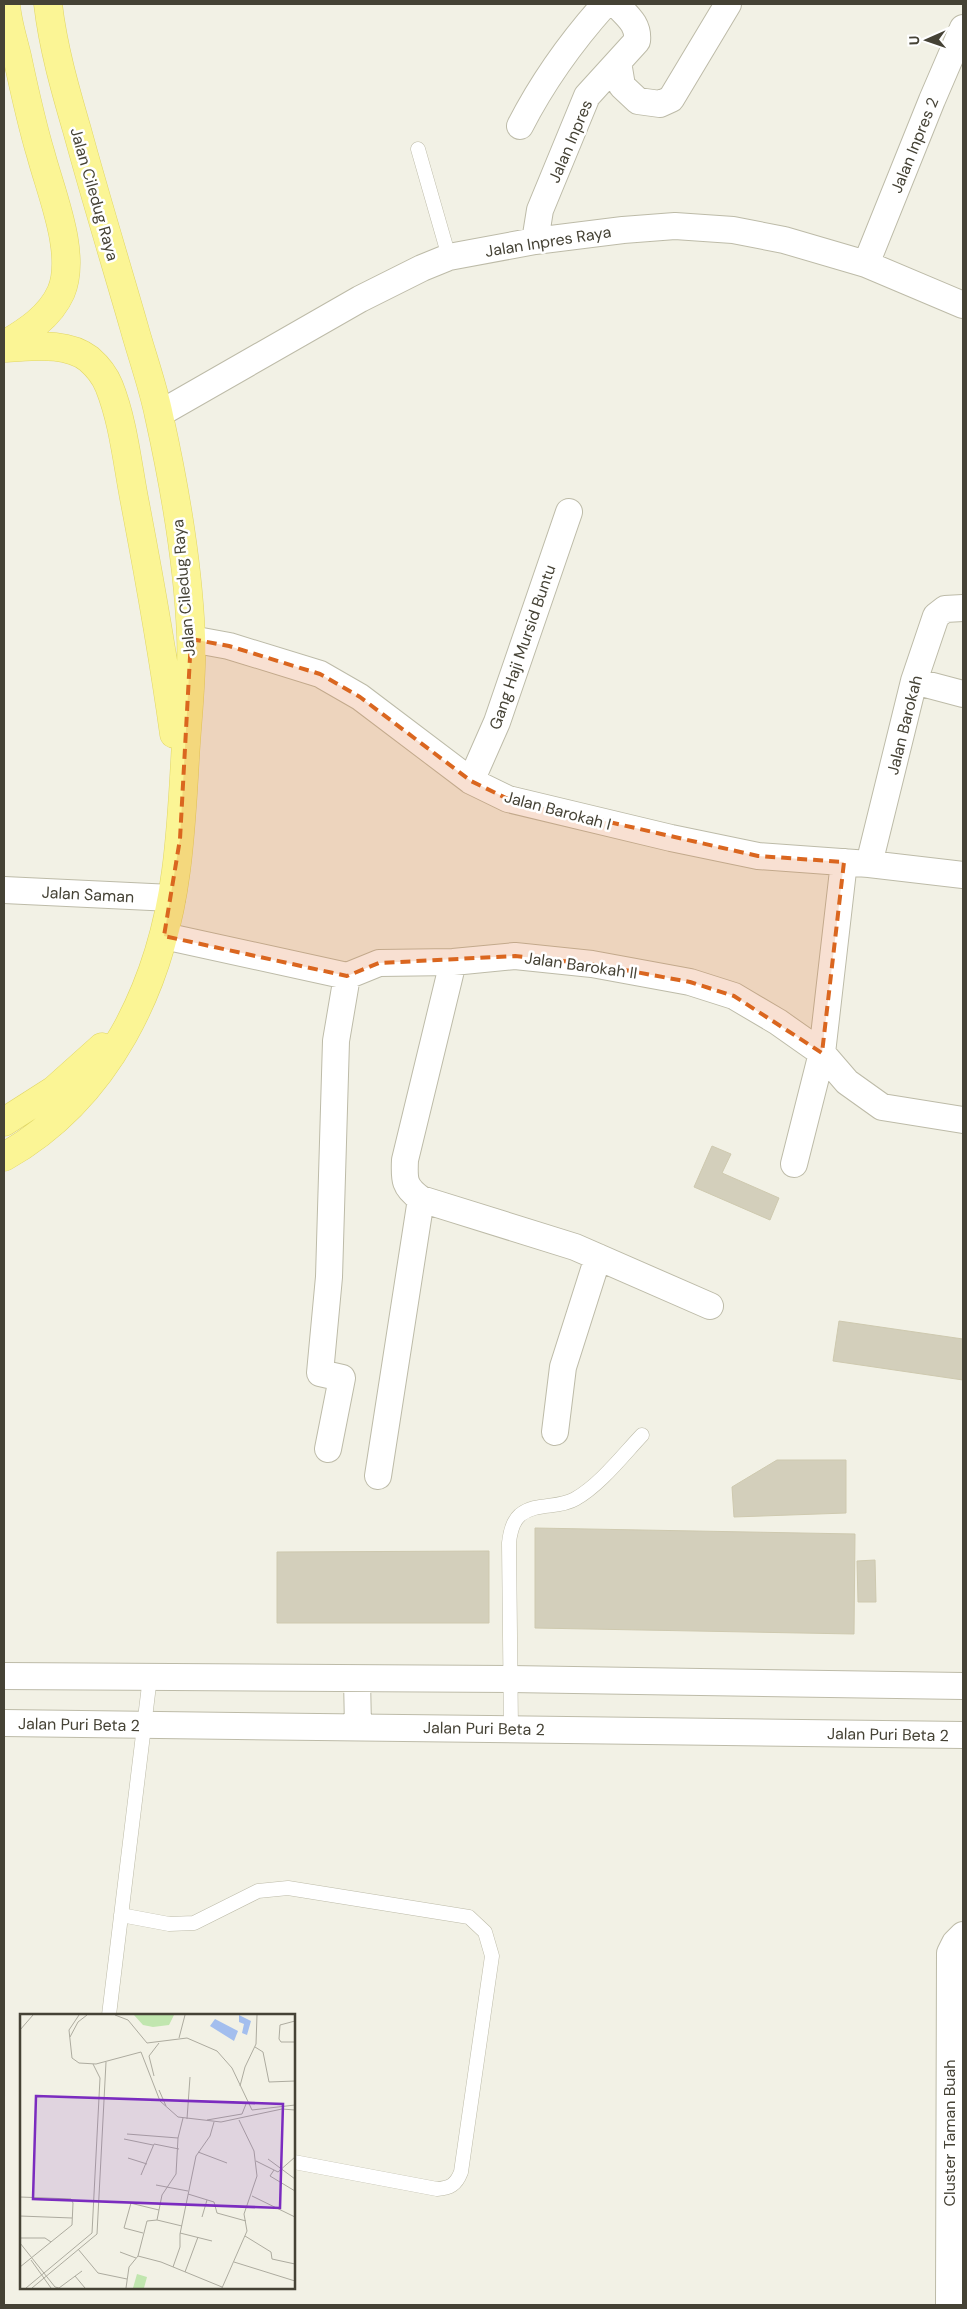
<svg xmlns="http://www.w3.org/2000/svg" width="967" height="2309" viewBox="0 0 967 2309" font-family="'DM Sans',sans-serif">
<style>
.building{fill:#d3cfbb;stroke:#cec9af}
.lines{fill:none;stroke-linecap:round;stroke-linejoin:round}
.service-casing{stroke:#bdbba8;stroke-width:15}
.minor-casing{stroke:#bdbba8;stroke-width:28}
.primary-casing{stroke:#e0d666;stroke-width:29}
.service{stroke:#fff;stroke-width:14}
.minor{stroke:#fff;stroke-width:26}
.primary{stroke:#fbf595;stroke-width:28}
.marked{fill:#da661f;fill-opacity:0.2;stroke:#da661f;stroke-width:4;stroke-dasharray:10 6;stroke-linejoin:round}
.labels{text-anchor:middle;stroke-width:5;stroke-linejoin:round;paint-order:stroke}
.street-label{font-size:16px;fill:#454235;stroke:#fff}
.inset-road{fill:none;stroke:#adab9f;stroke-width:1}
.view{fill:#7b2cbf;fill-opacity:0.15;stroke:#7b2cbf;stroke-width:2.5}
.inset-edge{fill:none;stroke:#454235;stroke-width:2.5}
</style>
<rect width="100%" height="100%" fill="#f2f1e5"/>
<path class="building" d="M712,1146L731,1154L722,1173L779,1198L770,1220L694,1187Z
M839,1321L963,1339V1380L833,1361Z
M777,1460H846V1513L734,1517L732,1487Z
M535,1528L855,1534L854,1634L535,1628Z
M489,1551V1623H277V1552Z
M875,1560L876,1602H858L857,1561Z"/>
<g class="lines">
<g class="service-casing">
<path id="service" d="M418,149L449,257
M511,1729L509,1543C510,1533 512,1522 520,1515C536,1502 558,1509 575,1499C600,1485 623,1455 642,1435
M121,1915L169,1924L194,1923L258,1891L288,1888L469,1917L485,1932L492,1956L461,2172C456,2185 450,2188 437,2189L294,2162
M109,2015L150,1677"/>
</g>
<g class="minor-casing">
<path id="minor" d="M618,62L622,86L638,101L660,104L671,99L728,4
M520,126C543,81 571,42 605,4
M535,241L540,210L587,96L637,41C639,24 627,16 616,4
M866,264L932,100L963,28
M159,414L360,299L422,268L449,257L535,241L623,230L675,226L733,230L784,240L866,264L963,305
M191,639L229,646L320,674L360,697L471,781L508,799L671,838L758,856L869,864L963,875
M914,681L963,694
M471,781L497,722L569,512
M869,864L914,681L936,616L945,609L963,608
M4,890L172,898
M164,936L347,976L379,963L453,962L515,956L592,964L690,982L734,996L778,1022L822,1053L847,1082L882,1107L963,1120
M453,962L405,1160C404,1180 404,1187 421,1199L575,1247L710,1306
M794,1164L822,1053L844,862
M555,1432L563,1367L598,1257
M328,1449L342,1378L320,1373L329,1277L336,1041L347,976
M378,1476L421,1199
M4,1676L510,1679L963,1686
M357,1679L358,1727
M4,1723L963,1735
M949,2305L950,1953L955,1943L963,1935"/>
</g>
<g class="primary-casing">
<path id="primary" d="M4,345C26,332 50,317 61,292C77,254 51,193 41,155C31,122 24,89 17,56C13,39 7,21 6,4
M4,348C31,347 66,341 89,359C97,366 105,376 109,386C123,421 127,461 134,498C149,576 163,655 174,734
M4,1122L54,1090L102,1047
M4,1157C108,1098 161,986 176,871C181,834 183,797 185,760C187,719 193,677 191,636C188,563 175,488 159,416C153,386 142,356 134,327C115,261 95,196 77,130C65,89 53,47 48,4"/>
</g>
<use href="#service" class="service"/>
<use href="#minor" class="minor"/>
<use href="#primary" class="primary"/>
</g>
<path class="marked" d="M191,639L229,646L320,674L360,697L471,781L508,799L758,856L844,862L822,1053L734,996L690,982L592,964L515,956L379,963L347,976L164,936L180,839Z"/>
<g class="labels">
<g class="street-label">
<text transform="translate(570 141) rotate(-67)" y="6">Jalan Inpres</text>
<text transform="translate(914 145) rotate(-68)" y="6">Jalan Inpres 2</text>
<text transform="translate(95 194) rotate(74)" y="6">Jalan Ciledug Raya</text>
<text transform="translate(548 241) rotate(-9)" y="6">Jalan Inpres Raya</text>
<text transform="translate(183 588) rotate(-95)" y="6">Jalan Ciledug Raya</text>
<text transform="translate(522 647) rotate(-71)" y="6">Gang Haji Mursid Buntu</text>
<text transform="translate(904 725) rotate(-76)" y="6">Jalan Barokah</text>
<text transform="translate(558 810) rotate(15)" y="6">Jalan Barokah I</text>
<text transform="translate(88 894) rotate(3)" y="6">Jalan Saman</text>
<text transform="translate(581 965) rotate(8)" y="6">Jalan Barokah II</text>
<text transform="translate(79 1724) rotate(1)" y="6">Jalan Puri Beta 2</text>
<text transform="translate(484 1728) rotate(1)" y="6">Jalan Puri Beta 2</text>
<text transform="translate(888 1734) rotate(1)" y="6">Jalan Puri Beta 2</text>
<text transform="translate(949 2133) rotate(-90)" y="6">Cluster Taman Buah</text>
</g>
</g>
<g transform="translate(20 2014)">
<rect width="275" height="275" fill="#f2f1e5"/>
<path d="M114,1H154L149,11L133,13L123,11ZM117,260L127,263L124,274H113Z" fill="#c1e6af"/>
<path d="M219,1L231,7L227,21L222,19L224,10L219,8ZM195,5L218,17L214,27L190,12Z" fill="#a3beee"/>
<path class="inset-road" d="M59,1L49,16L52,44L59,49L76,50L121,38L140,87L158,103L201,108L262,95L275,96M95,1L108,6L127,29L167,24L197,37L212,54L232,96L275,91M275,7L260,11L259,25L261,28H275M0,16L13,1M50,23L58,8L67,1M159,24L165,1M235,33L243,38L249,68L275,67M134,62L129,42L139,29M220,72L225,53L236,30L237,1M139,76L146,92M167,105L170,63M187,106L222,100L226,90M107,120L158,124M104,125L133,131M178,138L207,149M108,144L127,150M248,145L275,165M236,147L258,158L275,143M254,156L250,162L275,177M121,161L134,130L159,135M136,171L168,177M168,180L194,188L197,199L226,207M232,182L275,203M0,183L51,185L53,189L52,211L0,253M110,189L139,196M111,189L104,214L123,219M0,202L52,204M182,203L187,186M137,206L162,212M160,219L192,227M225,222L251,238M0,224H25L31,228M0,229L35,273M58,235L78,259L107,265M100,238L116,244M251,238L252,245L275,250M118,242L127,207L137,206L142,181L156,160L158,124L163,104M11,246L31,274M214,248L275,267M153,253L160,233V220L176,142L190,122L194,108M165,258L178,223M55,262L65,274M35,273L39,274L62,257M6,274L72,219L80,64L73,50M12,274L77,220L86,48M106,274L109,253L118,242L141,248L202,273M202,274L227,217L224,200L237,162L234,137L219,106"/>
<path class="view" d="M16,82L263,90L260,194L13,185Z"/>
<rect width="275" height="275" class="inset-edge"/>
</g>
<rect width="967" height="2309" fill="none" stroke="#454235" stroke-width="10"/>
<g transform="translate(927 40) rotate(268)" stroke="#ffffff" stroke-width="4" paint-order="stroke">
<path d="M0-4L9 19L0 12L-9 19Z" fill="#454235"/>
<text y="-8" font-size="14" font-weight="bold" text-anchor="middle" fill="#454235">U</text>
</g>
</svg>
